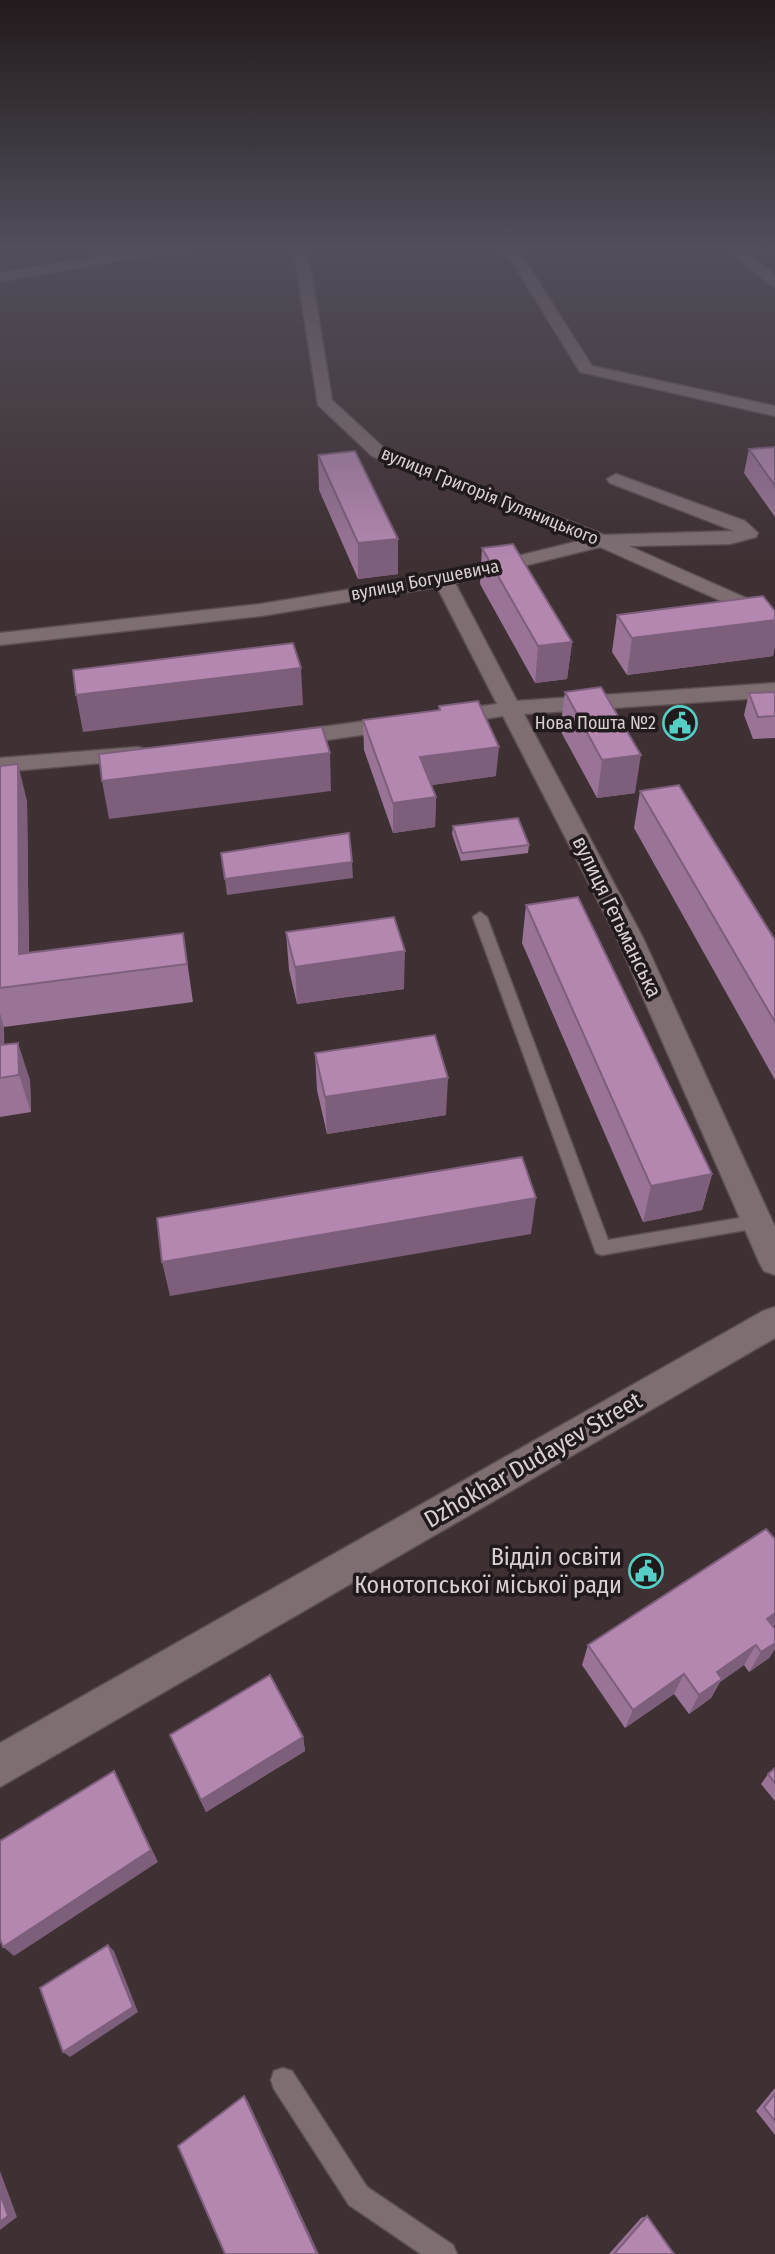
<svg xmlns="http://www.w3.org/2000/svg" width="775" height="2254" viewBox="0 0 775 2254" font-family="'Fira Sans Condensed',sans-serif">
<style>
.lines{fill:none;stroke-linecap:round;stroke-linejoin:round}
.lane-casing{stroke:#5b4f52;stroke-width:3}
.street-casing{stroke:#5b4f52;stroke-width:3}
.lane{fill:#7e6e72;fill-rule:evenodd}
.street{fill:#7e6e72;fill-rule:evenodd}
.wall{fill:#9a7497}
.shaded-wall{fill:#7d5e7b}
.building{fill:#b387b0;stroke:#7d5e7b;stroke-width:2}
.labels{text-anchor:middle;stroke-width:7;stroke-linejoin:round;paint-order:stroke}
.far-street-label{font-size:18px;fill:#d8cfd1;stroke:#211a1c}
.far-poi-label{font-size:18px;fill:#d8cfd1;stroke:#211a1c;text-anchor:end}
.street-label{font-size:21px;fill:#d8cfd1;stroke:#211a1c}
.near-street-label{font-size:24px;fill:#d8cfd1;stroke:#211a1c}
.near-poi-label{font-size:24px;fill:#d8cfd1;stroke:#211a1c;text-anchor:end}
</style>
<rect width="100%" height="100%" fill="#3e3033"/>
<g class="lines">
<g class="lane-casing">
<path id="lane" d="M775,248V252L738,254L734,252Z
M480,912L487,917L608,1240L757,1215L763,1217L765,1222L763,1227L602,1255L596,1253L473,917Z
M283,2068L292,2071L367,2187L453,2245L457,2254H421L349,2205L274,2089L271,2080L274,2071Z"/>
</g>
<g class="street-casing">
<path id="street" d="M162,246H192L185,250L0,281V273Z
M293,246H307L332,400L384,448L604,535L734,531L610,483L607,479L616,474L745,521L758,533L756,537L730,544L629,546L775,611V625L600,547L455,583L517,701L775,683V697L524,714L643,938L775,1227V1275L764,1271L759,1262L617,938L503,716L444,725L436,723L433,718L436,713L444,711L497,704L437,587L261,616L0,645V633L261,604L443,574L583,540L372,456L318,405Z
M496,246H516L592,366L775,406V416L580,372L505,250Z
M724,246H739L775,275V286L770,285Z
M402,716L410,718L413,723L410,728L285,746L277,744L274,739L277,734L285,732Z
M138,747L146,749L149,754L146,759L0,772V758Z
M775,1307V1338L0,1787V1743L763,1311Z"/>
</g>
<use href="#lane" class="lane"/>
<use href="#street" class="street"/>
</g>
<path class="wall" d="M775,447V517L744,473L749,449Z
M318,455L398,574L358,579L319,490Z
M482,548L572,642L567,679L535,683L480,584Z
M775,611V645L773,656L627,675L612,652L617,615Z
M565,692L635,793L597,798L560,730Z
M775,692V738L753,739L744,715L749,693Z
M439,706L496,776L431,785L436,797L435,827L393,833L364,750L363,720L439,711Z
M0,766L27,801L29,953L183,933L193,1002L4,1027V1045L30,1080L31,1112L0,1117Z
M640,791L775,940V1080L634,828Z
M453,826L529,845L528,853L461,861L452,834Z
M526,905L712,1174L702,1210L643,1222L522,943Z
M286,932L404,989L297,1004L289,970Z
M315,1053L446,1115L327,1134L317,1090Z
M775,1539V1625L773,1627L775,1629V1649L769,1658L749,1672L744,1665L720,1682L711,1698L689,1714L674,1694L625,1728L582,1665L588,1645Z
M170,1735L303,1737L305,1751L206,1812Z
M775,1768V1801L761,1784L768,1774Z
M775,2088V2135L756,2111Z
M647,2216L674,2254H609L641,2218Z"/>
<path class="shaded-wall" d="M398,539V574L358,579V543Z
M775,620V645L773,656L627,675L632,638Z
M572,642L567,679L535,683L538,646Z
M301,668L303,705L83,732L76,695Z
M499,747L496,776L419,787L420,757Z
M330,753L331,791L109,819L102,781Z
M641,755L635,793L597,798L602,760Z
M18,764L27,801L29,985L19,954Z
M436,797L435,827L393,833V803Z
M352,862L353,878L227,895L225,879Z
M405,951L404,989L297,1004L295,967Z
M0,1013L4,1027L5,1077L0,1068Z
M18,1043L30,1080L31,1112L19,1075Z
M448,1078L446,1115L327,1134L325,1097Z
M712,1174L702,1210L643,1222L651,1186Z
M536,1198L531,1234L170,1296L162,1262Z
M775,1613V1625L755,1639L767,1619Z
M775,1643V1649L769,1658L749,1672L761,1652Z
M756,1645L744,1665L720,1682L711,1698L689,1714L699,1695L717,1672Z
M684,1674L674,1694L625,1728L633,1710Z
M303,1737L305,1751L206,1812L201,1800Z
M114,1771L158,1862L14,1956L3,1947Z
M108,1945L114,1951L138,2012L70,2057L63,2052Z
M244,2096L248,2101L319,2254H317Z
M0,2171L17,2217L0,2230Z"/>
<path class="building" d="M775,447V486L749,449Z
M355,451L398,539L358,543L318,455Z
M513,544L572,642L538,646L482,548Z
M763,596L775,611V620L632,638L617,615Z
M293,643L301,668L76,695L73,670Z
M601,687L641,755L602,760L565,692Z
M775,692V716L758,717L749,693Z
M478,701L499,747L420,757L436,797L393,803L363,720L440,710L439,706Z
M322,727L330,753L102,781L99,754Z
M18,764L19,954L183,933L187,964L0,988V766Z
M679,785L775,940V1022L640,791Z
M518,818L529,845L462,853L453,826Z
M349,833L352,862L225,879L221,853Z
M578,897L712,1174L651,1186L526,905Z
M394,917L405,951L295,967L286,932Z
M435,1035L448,1078L325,1097L315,1053Z
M18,1043L19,1075L0,1078V1045Z
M522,1157L536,1198L162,1262L157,1218Z
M766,1529L775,1539V1613L767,1619L775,1629V1643L761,1652L756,1645L717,1672L722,1679L699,1695L684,1674L633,1710L588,1645Z
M270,1675L303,1737L201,1800L170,1735Z
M775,1768V1783L768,1774Z
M114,1771L151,1850L3,1947L0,1939V1841Z
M108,1945L133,2007L63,2052L40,1988Z
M775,2094V2121L764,2107Z
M244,2096L317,2254H225L178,2146Z
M0,2193L8,2216L0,2222Z
M647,2216L674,2254H614Z"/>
<linearGradient id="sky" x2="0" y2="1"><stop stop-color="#221a1c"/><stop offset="0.44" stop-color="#524e5b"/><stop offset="1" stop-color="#524e5b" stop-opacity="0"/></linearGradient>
<rect width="775" height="561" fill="url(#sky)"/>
<defs>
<g id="civic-ring" transform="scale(1.75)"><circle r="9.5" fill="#211a1c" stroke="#55cec5" stroke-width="1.5"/><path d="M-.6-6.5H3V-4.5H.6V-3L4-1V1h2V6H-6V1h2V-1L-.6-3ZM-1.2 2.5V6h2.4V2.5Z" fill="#55cec5"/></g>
</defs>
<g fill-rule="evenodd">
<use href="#civic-ring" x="680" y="723"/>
<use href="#civic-ring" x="646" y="1571"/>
</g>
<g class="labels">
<g class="far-street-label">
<text transform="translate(490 496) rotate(22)" y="6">вулиця Григорія Гуляницького</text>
<text transform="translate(425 580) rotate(-11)" y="6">вулиця Богушевича</text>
</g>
<g class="far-poi-label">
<text x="656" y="729">Нова Пошта №2</text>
</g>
<g class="street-label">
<text transform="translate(617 917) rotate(64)" y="7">вулиця Гетьманська</text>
</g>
<g class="near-street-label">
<text transform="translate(533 1460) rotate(-30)" y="8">Dzhokhar Dudayev Street</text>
</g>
<g class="near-poi-label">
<text x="622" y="1565">Відділ освіти<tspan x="622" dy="28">Конотопської міської ради</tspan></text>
</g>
</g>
</svg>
